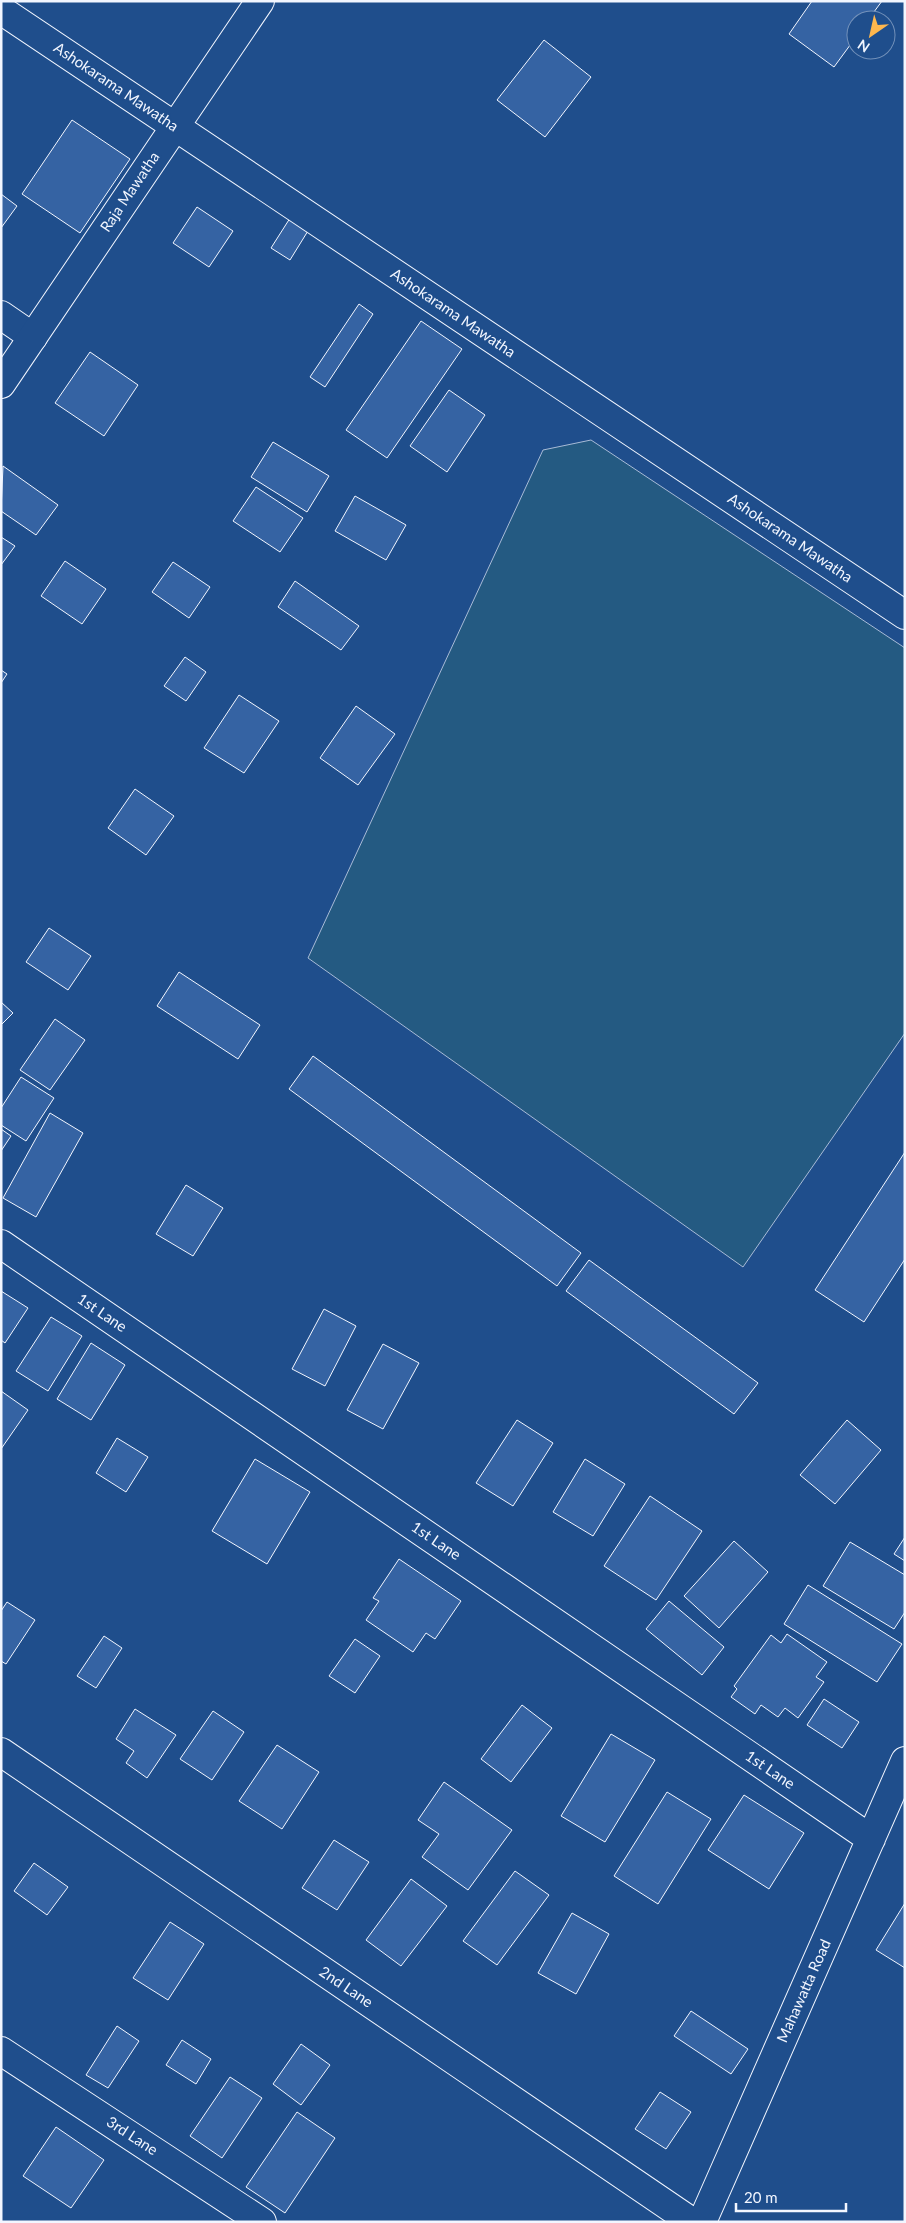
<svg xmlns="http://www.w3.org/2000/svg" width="906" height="2223" viewBox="0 0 906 2223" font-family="Lato,sans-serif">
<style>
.green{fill:#245a82;stroke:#a8bbd7}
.building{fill:#3563a3;stroke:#f2f6ff}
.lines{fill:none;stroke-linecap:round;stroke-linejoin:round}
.minor-casing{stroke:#f2f6ff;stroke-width:30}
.tertiary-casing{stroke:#f2f6ff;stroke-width:30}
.minor{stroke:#1f4e8c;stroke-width:28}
.tertiary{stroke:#1f4e8c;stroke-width:28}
.labels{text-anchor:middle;stroke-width:4;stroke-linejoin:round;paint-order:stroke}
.street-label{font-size:15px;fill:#f2f6ff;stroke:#1f4e8c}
</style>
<rect width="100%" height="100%" fill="#1f4e8c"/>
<path class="green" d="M591,440L905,648V1033L743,1267L308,958L543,450Z"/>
<path class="building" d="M812,1H882L868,20H856V37L834,67L789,34Z
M544,40L591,77L545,137L497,100Z
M72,120L130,159L80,233L22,194Z
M1,194L17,206L1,228Z
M197,207L233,231L209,267L173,243Z
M292,215L311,226L290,260L271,248Z
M359,304L373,314L325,387L310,377Z
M421,321L462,349L387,458L346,430Z
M90,352L138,385L104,436L55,403Z
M449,390L485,415L447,472L410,446Z
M273,442L329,476L307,512L251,477Z
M3,466L58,505L36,535L1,511Z
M256,487L303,518L280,552L233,521Z
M355,496L406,525L386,560L335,531Z
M1,537L15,546L1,565Z
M65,561L106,589L82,624L41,596Z
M173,562L210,587L189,618L152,592Z
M295,581L359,626L341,650L278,607Z
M185,657L206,672L186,701L164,686Z
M1,670L7,674L1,683Z
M239,695L279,721L244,773L204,748Z
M356,706L395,734L358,785L320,758Z
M135,789L174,816L146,855L108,828Z
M49,928L91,956L68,990L26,962Z
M179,972L260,1025L238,1059L157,1006Z
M1,1002L13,1013L1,1025Z
M55,1019L85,1040L50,1090L20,1070Z
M313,1056L581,1253L557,1286L289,1089Z
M21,1077L54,1098L26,1141L1,1125V1108Z
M50,1113L83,1133L36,1217L3,1198Z
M1,1129L11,1136L1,1151Z
M905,1152V1259L864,1322L815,1290Z
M186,1185L223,1208L193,1256L156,1234Z
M589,1260L758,1383L734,1414L566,1291Z
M1,1291L28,1308L5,1343L1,1340Z
M324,1309L356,1326L325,1386L292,1369Z
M51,1317L82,1336L48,1391L16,1371Z
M91,1343L125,1365L91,1420L57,1399Z
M383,1344L419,1363L383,1429L347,1410Z
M1,1391L28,1410L1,1449Z
M517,1420L553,1443L513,1506L476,1483Z
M847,1420L881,1450L835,1504L800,1475Z
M117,1438L148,1457L126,1492L96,1473Z
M255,1459L310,1492L267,1564L212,1531Z
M585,1459L625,1484L593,1536L553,1512Z
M650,1496L702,1531L656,1600L604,1566Z
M905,1537V1561L894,1554Z
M734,1541L768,1572L719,1628L684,1596Z
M850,1542L905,1575V1612L894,1629L823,1586Z
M399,1559L461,1601L435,1639L426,1633L413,1652L366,1620L379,1601L373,1598Z
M808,1585L902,1644L877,1682L784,1624Z
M669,1601L724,1647L702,1675L646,1629Z
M7,1602L35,1620L6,1664L1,1661V1611Z
M787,1634L827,1662L816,1677L824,1682L798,1718L785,1708L778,1717L761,1705L755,1714L731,1697L737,1689L734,1686L771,1635L781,1643Z
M104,1636L122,1648L96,1688L77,1676Z
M355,1639L380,1656L355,1693L329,1676Z
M824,1699L859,1722L842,1748L807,1725Z
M522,1705L552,1728L511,1782L481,1759Z
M135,1709L176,1735L147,1778L126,1763L134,1751L116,1739Z
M213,1711L244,1732L212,1780L180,1759Z
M611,1734L655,1760L605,1842L561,1816Z
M277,1745L319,1772L282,1829L239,1801Z
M444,1782L512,1830L468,1890L422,1857L439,1834L418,1820Z
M667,1792L711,1819L658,1904L614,1876Z
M744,1795L804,1833L769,1889L708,1850Z
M334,1840L369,1862L337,1910L302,1888Z
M34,1863L68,1887L47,1915L14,1891Z
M515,1871L549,1895L497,1965L463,1941Z
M411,1879L447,1906L401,1966L366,1940Z
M905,1903V1968L876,1950Z
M572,1913L609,1934L576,1994L538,1973Z
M170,1922L204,1944L168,2000L133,1978Z
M691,2011L748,2049L731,2074L674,2036Z
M117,2026L139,2041L108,2088L86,2075Z
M182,2040L211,2059L196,2084L166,2065Z
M301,2044L330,2065L301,2105L273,2084Z
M230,2077L262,2098L222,2158L190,2136Z
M660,2092L691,2112L666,2149L635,2129Z
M297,2112L335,2138L285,2213L246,2187Z
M56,2127L104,2160L71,2208L23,2176Z"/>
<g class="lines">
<g class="minor-casing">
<path id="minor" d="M1,315L33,337
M1,1244L871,1839
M1,1752L692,2222
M1,2051L262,2222
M702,2222L905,1761"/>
</g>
<g class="tertiary-casing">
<path id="tertiary" d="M1,10L905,615
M1,384L260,1"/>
</g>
<use href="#minor" class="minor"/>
<use href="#tertiary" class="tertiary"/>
</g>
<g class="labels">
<g class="street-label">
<text transform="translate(116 87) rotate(34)" y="5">Ashokarama Mawatha</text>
<text transform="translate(130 192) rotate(-56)" y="5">Raja Mawatha</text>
<text transform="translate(453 313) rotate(34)" y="5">Ashokarama Mawatha</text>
<text transform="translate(790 538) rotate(34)" y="5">Ashokarama Mawatha</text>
<text transform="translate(102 1313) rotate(34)" y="5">1st Lane</text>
<text transform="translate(436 1541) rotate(34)" y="5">1st Lane</text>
<text transform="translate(770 1770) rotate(34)" y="5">1st Lane</text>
<text transform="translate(346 1987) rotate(34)" y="5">2nd Lane</text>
<text transform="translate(804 1991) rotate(-66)" y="5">Mahawatta Road</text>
<text transform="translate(132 2136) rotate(33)" y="5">3rd Lane</text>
</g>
</g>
<rect width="906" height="2223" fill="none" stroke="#f2f6ff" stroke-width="5"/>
<g transform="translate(871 35) rotate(214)"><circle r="24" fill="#1f4e8c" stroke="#7391ba"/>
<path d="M0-4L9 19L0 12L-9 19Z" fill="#ffb74d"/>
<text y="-8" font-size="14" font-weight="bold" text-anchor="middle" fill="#f2f6ff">N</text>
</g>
<path d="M736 2203v8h110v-8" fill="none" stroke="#f2f6ff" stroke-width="2.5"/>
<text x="744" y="2203" font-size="15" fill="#f2f6ff" stroke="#1f4e8c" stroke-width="4" paint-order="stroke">20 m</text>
</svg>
